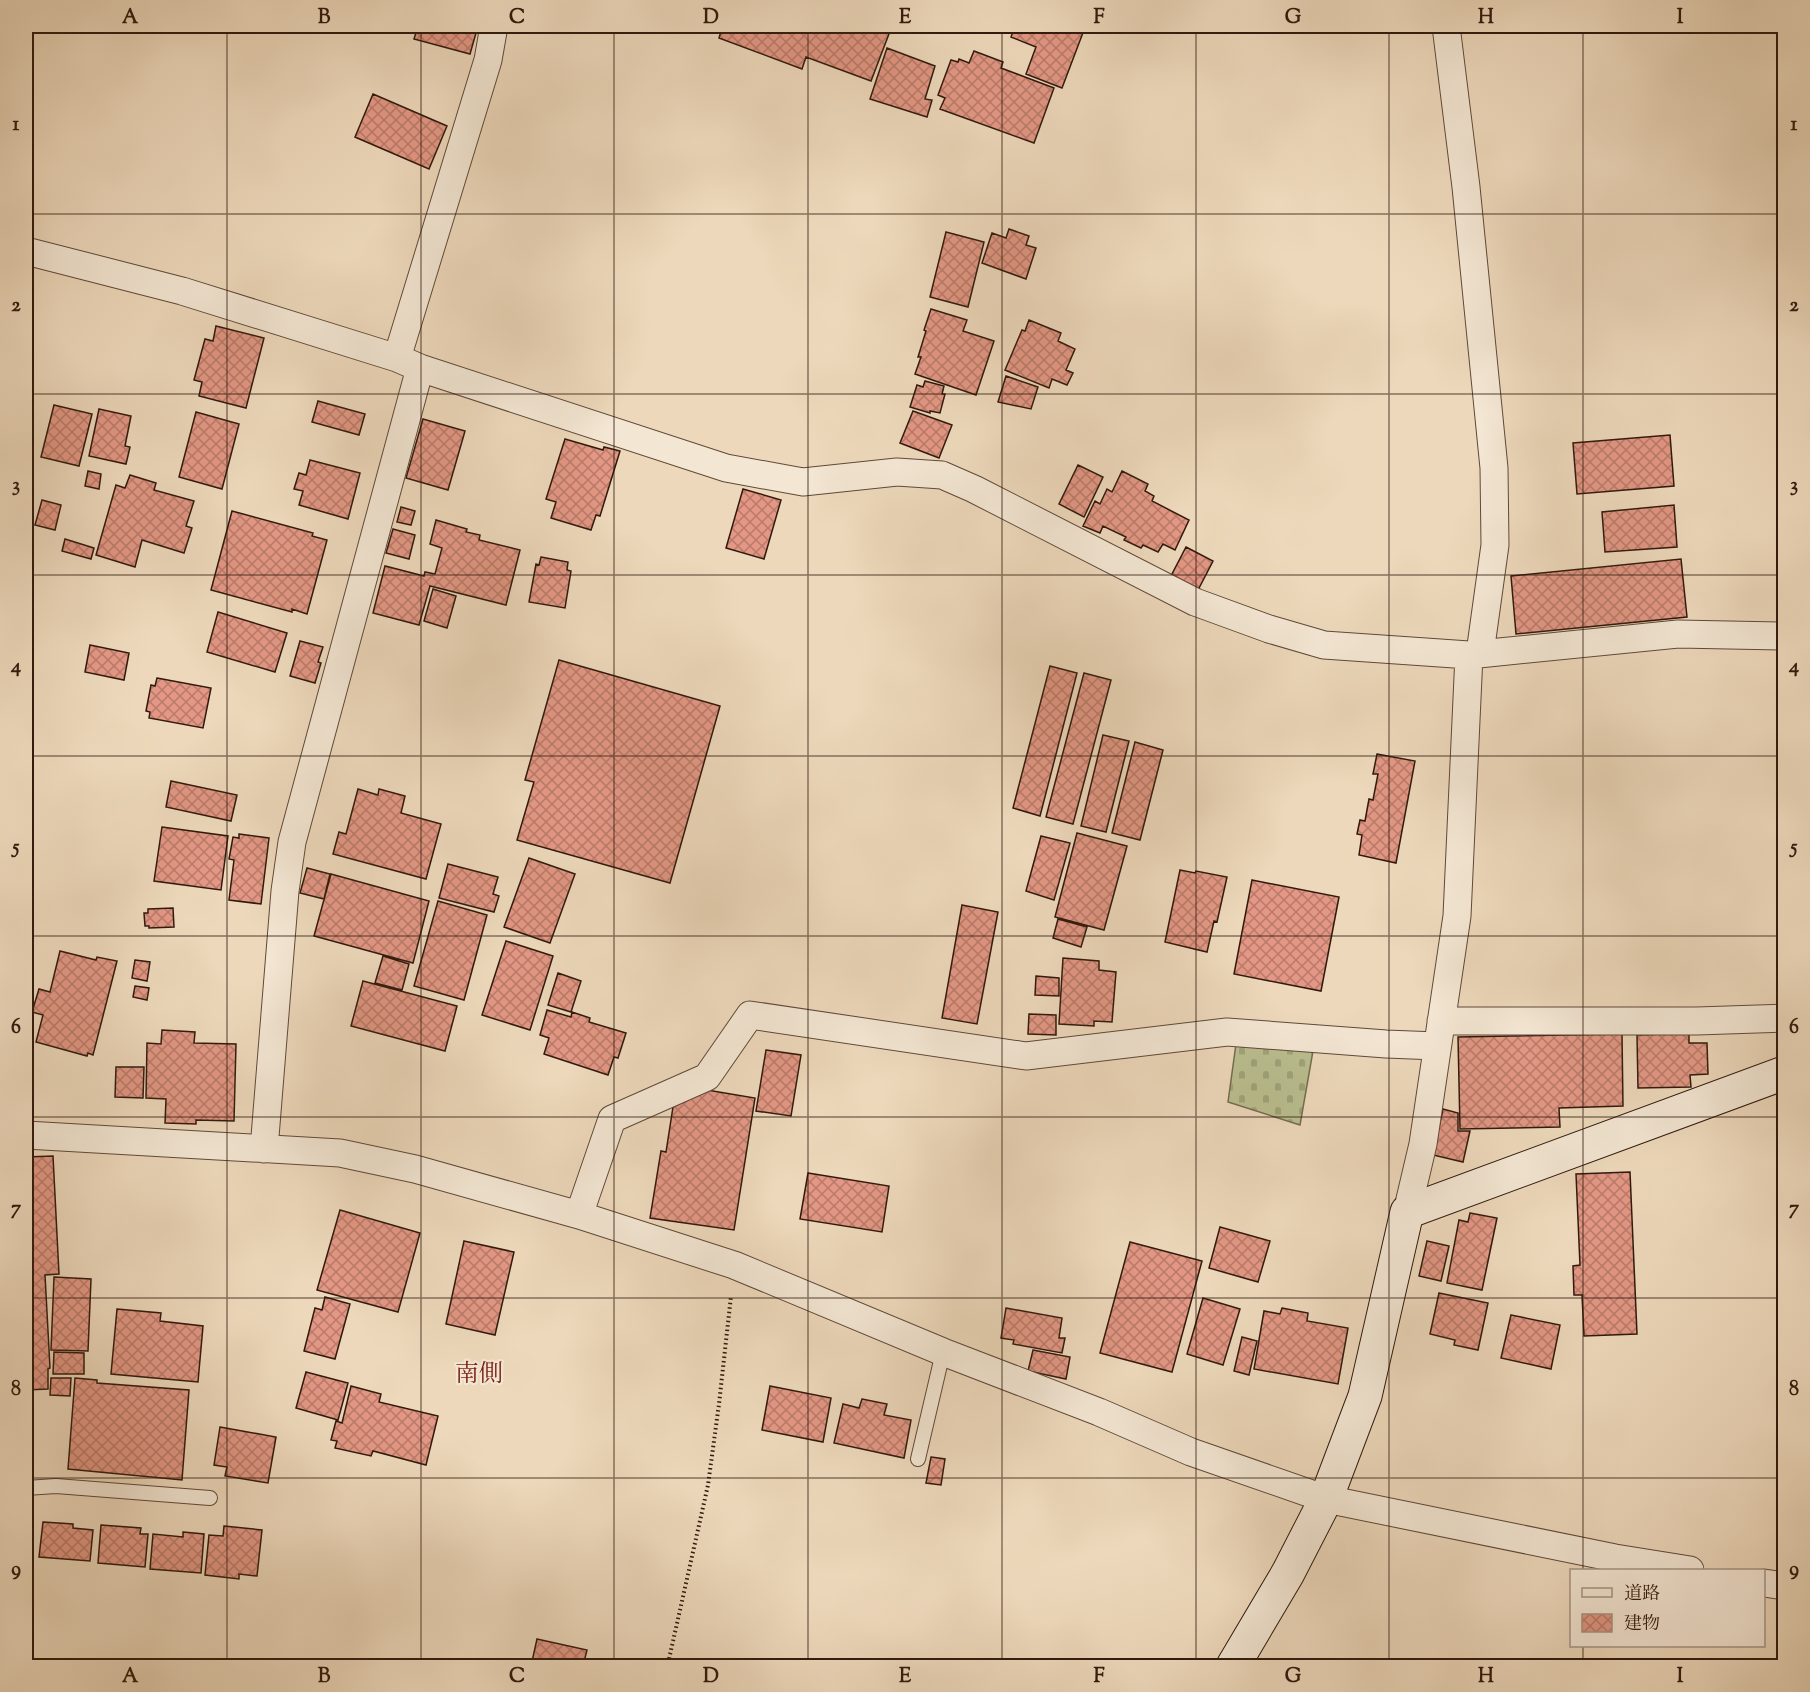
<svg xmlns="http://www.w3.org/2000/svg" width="1810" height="1692" viewBox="0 0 1810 1692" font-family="'Sorts Mill Goudy','Noto Serif JP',serif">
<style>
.cemetery{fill:url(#cemetery-stones);stroke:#746c4e;stroke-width:1.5}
.building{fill:url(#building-cross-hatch);stroke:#30190d;stroke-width:1.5}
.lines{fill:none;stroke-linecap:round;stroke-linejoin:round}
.lane-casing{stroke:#5f4938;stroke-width:16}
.street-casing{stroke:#5f4938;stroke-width:29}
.secondary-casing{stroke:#30190d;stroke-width:35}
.path{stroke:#30190d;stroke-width:4;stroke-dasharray:1.5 3;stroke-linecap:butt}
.lane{stroke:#f3e6d3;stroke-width:14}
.street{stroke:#f3e6d3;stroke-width:27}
.secondary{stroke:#f3e6d3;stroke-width:33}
.grid{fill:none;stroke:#30190d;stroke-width:1.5;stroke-opacity:0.55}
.labels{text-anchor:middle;stroke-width:4.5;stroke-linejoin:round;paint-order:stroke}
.neighbourhood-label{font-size:24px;fill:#7a1f14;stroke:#f3e6d3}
.neatline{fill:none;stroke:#30190d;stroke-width:2}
.grid-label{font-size:20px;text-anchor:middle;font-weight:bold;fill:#30190d}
</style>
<defs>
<pattern id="cemetery-stones" width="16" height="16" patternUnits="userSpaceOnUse" patternTransform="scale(1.5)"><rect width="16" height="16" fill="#b9be8f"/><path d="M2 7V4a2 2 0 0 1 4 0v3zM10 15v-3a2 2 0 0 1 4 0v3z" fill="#9fa37a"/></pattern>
<pattern id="building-cross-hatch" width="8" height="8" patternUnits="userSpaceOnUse" patternTransform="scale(1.5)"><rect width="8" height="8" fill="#e39784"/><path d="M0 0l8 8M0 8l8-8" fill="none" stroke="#b87a6a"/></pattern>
</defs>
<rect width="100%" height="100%" fill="#edd8bb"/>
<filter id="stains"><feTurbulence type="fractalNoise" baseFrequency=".00333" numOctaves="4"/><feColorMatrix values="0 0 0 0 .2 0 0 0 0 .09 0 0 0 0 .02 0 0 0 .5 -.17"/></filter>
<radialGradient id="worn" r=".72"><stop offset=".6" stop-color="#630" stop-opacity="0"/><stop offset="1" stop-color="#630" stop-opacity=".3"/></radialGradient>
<path class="cemetery" d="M1236,1044L1313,1051L1300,1125L1228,1102Z"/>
<path class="building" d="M418,26H478L470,54L414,39Z
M715,26H892L871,81L806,57L802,69L719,38L722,28Z
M1015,26H1071L1084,30L1062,88L1026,74L1036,47L1011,37Z
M887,48L935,66L925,99L932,100L927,117L870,99Z
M974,51L1003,62L1001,68L1054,88L1034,143L940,109L945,98L938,95L951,60L958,62L959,59L969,63Z
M373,94L447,126L429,169L355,137Z
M1009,229L1029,236L1026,245L1036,248L1026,279L982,263L992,233L1006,238Z
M946,232L984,242L968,307L930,297Z
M931,309L967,320L963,331L994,341L976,395L915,374L921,357H918L926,331L924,330Z
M1029,320L1061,333L1058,341L1075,349L1066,370L1073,373L1067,385L1052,379L1049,388L1005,370L1022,330L1025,331Z
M216,326L264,338L246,408L199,396L202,382L194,380L205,339L213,341Z
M1006,376L1038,387L1031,409L998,402Z
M925,381L944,386L942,394H945L940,413L930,411V413L910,407L917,385L923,387Z
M318,401L365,414L359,435L312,422Z
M54,405L92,414L79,466L41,457Z
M99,409L131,416L125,446L130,447L126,464L89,456Z
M913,411L952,425L939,458L900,443Z
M196,412L239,424L222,489L179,477Z
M423,419L465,431L448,490L406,478Z
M1670,435L1674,486L1577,494L1573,443Z
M565,439L603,450L604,447L620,451L600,516L596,515L591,530L551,518L556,502L546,499Z
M310,460L360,473L348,519L299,505L303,491L294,489L299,473L306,475Z
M1078,465L1103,477L1084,517L1059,504Z
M88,471L101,474L99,489L85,486Z
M1122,471L1148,484L1145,491L1154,496L1152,501L1189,520L1175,550L1163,544L1158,552L1143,545L1141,548L1124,540L1126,537L1103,526L1100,533L1083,526L1095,501L1100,504L1107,489L1112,492Z
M130,475L156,483L154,490L194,501L186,526L192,528L184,553L142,540L135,567L96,555L116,485L125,488Z
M743,489L781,500L764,559L726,548Z
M42,500L61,505L55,530L35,525Z
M1674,505L1677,547L1605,552L1602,512Z
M401,507L415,511L411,525L397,522Z
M232,511L313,533L312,536L327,540L307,614L292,609V612L211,590Z
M436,520L467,529L466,532L480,535L479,540L520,550L506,605L430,586L419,625L373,613L385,566L424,576L425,572L435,574L442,548L430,544Z
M393,529L415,535L409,559L386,553Z
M65,539L94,548L91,559L62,551Z
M1186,547L1213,561L1198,590L1171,576Z
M541,557L568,562L567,570L571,571L565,608L529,602L536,564L539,565Z
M1681,559L1687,617L1516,634L1511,576Z
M433,589L456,596L447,628L424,621Z
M218,612L287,633L275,672L207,652Z
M300,641L323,647L318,662L321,663L315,683L290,676Z
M90,645L129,653L124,680L85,672Z
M559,660L720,706L670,883L517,840L534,782L525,780Z
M1050,666L1077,673L1040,816L1013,808Z
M1084,673L1111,680L1073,824L1046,817Z
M157,678L211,688L203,728L149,718L150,712L146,711L151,685L155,686Z
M1103,735L1129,741L1106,832L1081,826Z
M1135,742L1163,750L1140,840L1112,833Z
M1377,754L1415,761L1396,863L1359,855L1362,835L1357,834L1360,820L1365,821L1369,799L1373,800L1378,774H1373Z
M171,781L237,795L231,821L166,807Z
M358,789L378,795L379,789L405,796L401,813L441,824L426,879L333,854L339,832L346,834Z
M162,827L228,836L221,890L154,881Z
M1077,833L1127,846L1104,930L1055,917Z
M239,834L269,838L261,904L229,900L234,860L229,859L233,837L239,838Z
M1041,836L1070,843L1054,900L1026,891Z
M529,858L575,874L550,943L504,927Z
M448,864L498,877L493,894L499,896L494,912L439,898Z
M307,868L330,874L324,899L300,893Z
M1180,870L1195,873L1196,871L1227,877L1217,922L1214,921L1207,952L1165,942Z
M331,874L429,901L413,963L314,936Z
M1252,880L1339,897L1321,991L1234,974Z
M438,901L487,915L464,1000L414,986Z
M962,905L998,912L977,1024L942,1018Z
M173,908L174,927L149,928V926H145L144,913H148V909Z
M1058,919L1087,927L1081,947L1053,938Z
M506,941L553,956L530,1030L482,1015Z
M60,951L96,960L97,957L117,961L93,1055L88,1053L87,1056L36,1042L43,1015L32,1012L39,989L50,992Z
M383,956L409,964L402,990L375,983Z
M1063,958L1099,961V970L1116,972L1112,1022L1094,1021V1026L1059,1024Z
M135,960L150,962L147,981L132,978Z
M558,973L581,981L571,1012L548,1005Z
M1036,976L1059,978V996L1035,995Z
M363,981L457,1006L445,1051L351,1026Z
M135,986L149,988L147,1000L133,997Z
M547,1010L571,1017L572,1012L590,1018L589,1022L626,1033L618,1058L614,1057L608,1075L544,1054L549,1038L540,1035Z
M1029,1014L1056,1015V1035L1028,1034Z
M162,1030L195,1032L194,1043L236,1044L234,1121L196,1120V1124L165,1123L166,1099L146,1098L147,1043L161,1044Z
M1689,1033V1043H1707L1708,1074L1690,1075L1691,1087L1638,1088L1637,1035Z
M1622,1034L1623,1106L1559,1108L1560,1127L1460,1129L1458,1037Z
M766,1050L801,1055L791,1116L756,1111Z
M116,1067H144L143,1098L115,1097Z
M707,1090L755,1098L734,1230L650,1218L661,1151L666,1152L673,1107Z
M1443,1109L1458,1113V1131H1470L1463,1162L1433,1155Z
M53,1156L59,1274L45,1275L50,1368L48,1369V1389L26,1390V1157Z
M1630,1172L1637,1334L1584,1336L1582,1295H1574L1573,1266L1580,1265L1576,1174Z
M808,1173L889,1186L882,1232L800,1219Z
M340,1210L420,1233L398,1312L317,1290Z
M1470,1213L1497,1218L1482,1290L1447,1283L1459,1220L1468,1222Z
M1220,1227L1270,1241L1258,1282L1209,1268Z
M464,1241L514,1252L495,1335L446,1324Z
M1427,1241L1449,1246L1441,1281L1419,1276Z
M1130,1242L1202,1261L1172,1372L1100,1353Z
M54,1277L91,1279L88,1351L51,1350Z
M1439,1293L1488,1303L1478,1350L1454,1345L1455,1340L1430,1334Z
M325,1297L350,1304L335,1359L304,1351L315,1308L322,1310Z
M1203,1298L1240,1309L1223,1365L1187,1354Z
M1006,1308L1062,1318L1059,1338H1065L1062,1353L1013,1344L1014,1340L1001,1338Z
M1282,1308L1308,1313L1307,1321L1348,1328L1338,1384L1254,1369L1264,1311L1280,1314Z
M117,1309L161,1313L160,1321L203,1326L198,1382L111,1374Z
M1511,1315L1560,1325L1551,1369L1501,1358Z
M1242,1337L1257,1341L1249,1375L1234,1371Z
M1033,1350L1070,1357L1066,1379L1028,1371Z
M54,1352L84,1353V1374H53Z
M306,1372L348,1383L338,1420L296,1408Z
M51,1378H71L70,1396L50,1395Z
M75,1378L97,1380V1383L189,1390L182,1480L68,1469Z
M351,1386L381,1394L379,1402L438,1416L426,1465L373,1451L371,1456L335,1448L337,1441L331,1440L336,1421L342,1423Z
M770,1386L831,1398L823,1442L762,1430Z
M862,1399L887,1404L884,1415L911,1420L904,1458L834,1443L843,1404L859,1408Z
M220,1427L276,1437L268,1483L225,1476L227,1467L214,1465Z
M931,1457L945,1459L941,1485L926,1483Z
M43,1522L73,1524V1528L93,1530L90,1561L39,1557Z
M101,1525L141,1528L140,1534H148L145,1567L98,1563Z
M224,1526L262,1530L257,1576L239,1574V1579L205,1575L209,1535L223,1536Z
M183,1532L204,1534L201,1573L150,1569L153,1534L183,1537Z
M537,1639L587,1650L583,1666H531Z"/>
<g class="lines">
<g class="lane-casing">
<path id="lane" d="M918,1459L943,1352
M26,1488L56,1486L210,1498"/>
</g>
<g class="street-casing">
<path id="street" d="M1446,26L1466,187L1494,468L1495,545L1480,653
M26,251L182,291L397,358L420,368L726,468L803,482L897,472L942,475L974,489L1195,602L1269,629L1324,645L1469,655L1678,634L1784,636
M397,358L488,60L494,26
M1441,1021H1697L1784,1018
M26,1135L340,1153L415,1169L579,1215L734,1265L943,1352L1099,1412L1191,1452L1326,1499L1615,1558L1690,1570
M264,1149L285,891L292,842L420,368
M1407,1212L1423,1144L1457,916L1469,655
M579,1215L612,1119L707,1077L750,1015L1026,1056L1227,1032L1386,1044L1437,1046
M1764,1583L1784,1586"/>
</g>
<g class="secondary-casing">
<path id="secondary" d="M1233,1666L1288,1573L1326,1499L1365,1396L1407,1212L1784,1073"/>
</g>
<path class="path" d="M674,1666L669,1659L708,1485L719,1404L731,1296"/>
<use href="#lane" class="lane"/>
<use href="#street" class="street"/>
<use href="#secondary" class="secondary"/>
</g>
<path class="grid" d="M227,26V1666M421,26V1666M614,26V1666M808,26V1666M1002,26V1666M1196,26V1666M1389,26V1666M1583,26V1570M26,214H1784M26,394H1784M26,575H1784M26,756H1784M26,936H1784M26,1117H1784M26,1298H1784M26,1478H1784M1583,1646V1666"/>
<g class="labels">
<g class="neighbourhood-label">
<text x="479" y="1381">南側</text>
</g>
</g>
<rect width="1810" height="1692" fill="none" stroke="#edd8bb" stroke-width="66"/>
<rect x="1570" y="1569" width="195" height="78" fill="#f3e6d3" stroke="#a59484" stroke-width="1.5"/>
<rect x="1582" y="1588" width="30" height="9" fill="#f3e6d3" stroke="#a59484" stroke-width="1.5"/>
<text x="1624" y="1599" font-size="18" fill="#30190d">道路</text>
<rect x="1582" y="1614" width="30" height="18" fill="url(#building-cross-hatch)" stroke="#a59484" stroke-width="1.5"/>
<text x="1624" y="1629" font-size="18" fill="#30190d">建物</text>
<rect x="33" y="33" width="1744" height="1626" class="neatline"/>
<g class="grid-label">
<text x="130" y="23">A</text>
<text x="324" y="23">B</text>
<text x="517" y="23">C</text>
<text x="711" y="23">D</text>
<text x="905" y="23">E</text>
<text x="1099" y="23">F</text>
<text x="1293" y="23">G</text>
<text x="1486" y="23">H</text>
<text x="1680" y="23">I</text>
<text x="16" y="130">1</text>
<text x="1794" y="130">1</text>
<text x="16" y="311">2</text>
<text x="1794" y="311">2</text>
<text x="16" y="491">3</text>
<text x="1794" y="491">3</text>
<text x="16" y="672">4</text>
<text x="1794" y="672">4</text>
<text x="16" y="853">5</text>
<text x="1794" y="853">5</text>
<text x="16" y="1033">6</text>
<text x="1794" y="1033">6</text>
<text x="16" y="1214">7</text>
<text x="1794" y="1214">7</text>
<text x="16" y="1395">8</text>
<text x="1794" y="1395">8</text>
<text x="16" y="1575">9</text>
<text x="1794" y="1575">9</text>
<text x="130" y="1682">A</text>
<text x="324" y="1682">B</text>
<text x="517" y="1682">C</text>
<text x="711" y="1682">D</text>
<text x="905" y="1682">E</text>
<text x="1099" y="1682">F</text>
<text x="1293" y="1682">G</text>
<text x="1486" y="1682">H</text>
<text x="1680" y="1682">I</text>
</g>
<rect width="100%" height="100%" filter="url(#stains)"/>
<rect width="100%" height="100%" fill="url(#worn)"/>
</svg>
